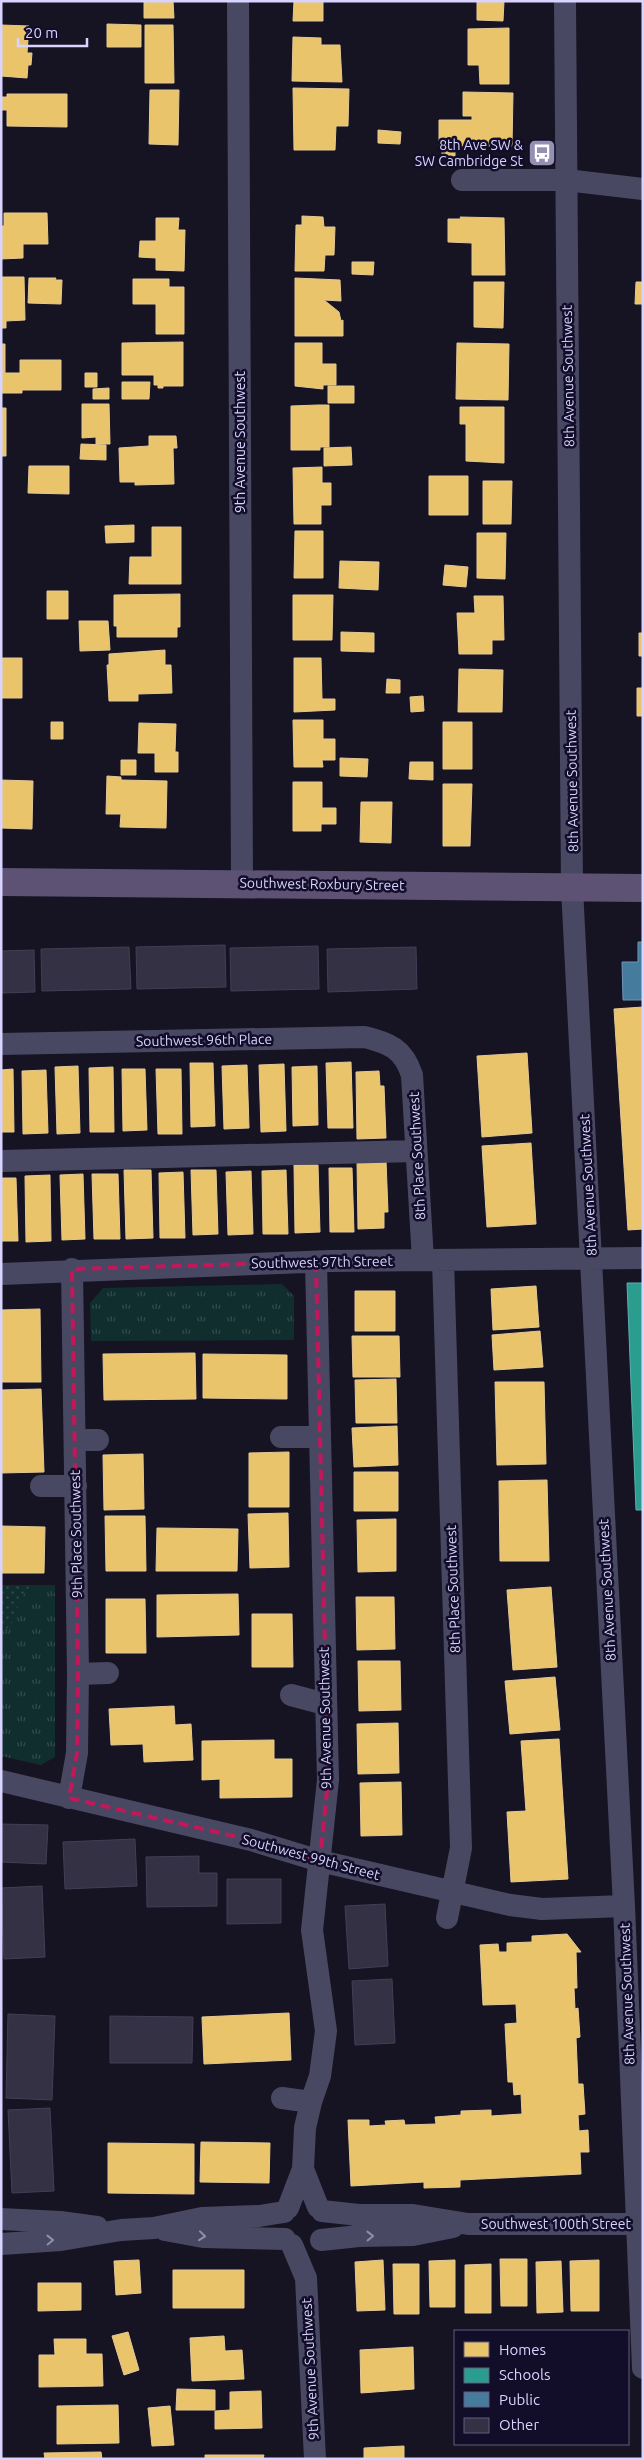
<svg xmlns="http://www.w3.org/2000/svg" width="644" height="2460" viewBox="0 0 644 2460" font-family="Ubuntu,sans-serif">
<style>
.grass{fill:url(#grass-tufts)}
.garden{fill:url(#garden-dots)}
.homes{fill:#e9c46a;stroke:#e4c997}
.schools{fill:#2a9d8f;stroke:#5eaeb1}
.public{fill:#457b9d;stroke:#7196ba}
.building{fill:#343144;stroke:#433e56}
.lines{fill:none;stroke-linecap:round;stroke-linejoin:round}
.minor{stroke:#494863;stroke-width:22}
.major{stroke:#5d5274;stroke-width:28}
.oneway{stroke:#918eb1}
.marked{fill:none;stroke:#c2185b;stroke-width:4;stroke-dasharray:10 6;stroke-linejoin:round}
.labels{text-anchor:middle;stroke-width:5;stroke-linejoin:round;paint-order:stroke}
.poi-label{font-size:14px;fill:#d9d4ff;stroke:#120d28;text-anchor:end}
.street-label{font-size:14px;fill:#d9d4ff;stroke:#120d28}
</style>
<defs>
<pattern id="grass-tufts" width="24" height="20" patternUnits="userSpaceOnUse" patternTransform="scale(1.25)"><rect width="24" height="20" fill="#112e2f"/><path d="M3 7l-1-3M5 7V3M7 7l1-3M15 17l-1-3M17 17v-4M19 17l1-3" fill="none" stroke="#334b4e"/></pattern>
<pattern id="garden-dots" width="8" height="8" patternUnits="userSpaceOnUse" patternTransform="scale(1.25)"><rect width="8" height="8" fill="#112e2f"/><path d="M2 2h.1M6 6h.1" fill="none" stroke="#334b4e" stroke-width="1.8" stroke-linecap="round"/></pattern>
</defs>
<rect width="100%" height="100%" fill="#161322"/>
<path class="grass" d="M282,1284L294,1296V1340L91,1341L90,1303L103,1288Z
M1,1585H55V1757L41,1765L1,1756Z"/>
<path class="garden" d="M1,1585H31L20,1600L11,1625L1,1633Z"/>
<path class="homes" d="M144,1H173L174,18H144Z
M294,1H323V21H293Z
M477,1H504L503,21L477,20Z
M107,24L141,25V47H107Z
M1,25L29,26L27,53H32L31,65H28L27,78L1,76Z
M145,25H173L174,83H145Z
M509,28V84H480L479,65H468V29Z
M293,37L321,38V45H340L342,82L292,81Z
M293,88L349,89L348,126H336L335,150H294Z
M150,90H179L178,145L149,144Z
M463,92L513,93L512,146H455V157H442V146H439V120H472V116H463Z
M7,94H67V127L7,126V110H1V97H7Z
M378,130L401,132L400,144L378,143Z
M4,213H47L48,244H23V258L1,259V226H4Z
M302,216L323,217L324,227H335L334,255H325L324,271H295L296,225H302Z
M460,217L504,218L505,275H472V243L448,242V219H461Z
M156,218H179L178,230H185L184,271L156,270V258L139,257L140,241H156Z
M352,262H374L373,275L352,274Z
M1,277H24L25,320L6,321V328H1Z
M29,278H56L55,280H62L61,304L28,303Z
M295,278L340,280L341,301L324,300L339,312L341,321L343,320V336H295Z
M133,279H169V287H184V334H156V304H133Z
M474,282H504L503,328L474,327Z
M636,282H643V304H635Z
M183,342V386H163V388H158V385H154V375H122V343Z
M295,343H322V364H336V385H323V389L295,386Z
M457,343L509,344L508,400L456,399Z
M1,344H5V373H20V360H61V390H22V393H1Z
M85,373H97V387H85Z
M122,382H150L149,399H122Z
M328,386H354V403H328Z
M109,388V399H93V389Z
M82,404H109L110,444H96V437L82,438Z
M318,405H329V447H320V450H291V406Z
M460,407H504V463L466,461V424H460Z
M1,408H6V456H1Z
M149,436H176L177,448H173L174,484L135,485V482H120L119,448L149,446Z
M81,444L106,445V460L80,459Z
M351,447L352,465L324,466V448Z
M29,466H69V494L28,493Z
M322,467V483H331V505H321V524H294L293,468Z
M429,476H468V515H429Z
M483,481H512L511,524H483Z
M134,525V542L106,543L105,526Z
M152,527H181V584H129L130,557H152Z
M295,531H323V578H294Z
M477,533H506L505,579L477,578Z
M340,561L379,562L378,590L339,588Z
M445,565L468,567L466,587L443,585Z
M47,591H68V619H47Z
M180,594V627H177V637H117V626H114V595Z
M293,595H333L332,640H293Z
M474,596H503L504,640H492V654H459L457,613H475Z
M79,621H108L110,650L80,651Z
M341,632L374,633V652L341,651Z
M639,633H643V656H639Z
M165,650V665H171L172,693L138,694V701H109L107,665H109V654Z
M1,658H22V698H1Z
M294,658H321L322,699H335V710L294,712Z
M459,669L503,670L502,712H458Z
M387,679L400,680V693H386Z
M637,688H643V716H637Z
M423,696L424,711L411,712L410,697Z
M293,720H323V739H335V760H322L323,767H294Z
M51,722H63V739H51Z
M443,722H472V769H443Z
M139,723L176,724L175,752H178V772H155V753H138Z
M340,758L368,759L367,777L340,776Z
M121,760H136V775H121Z
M410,762H433V780L409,779Z
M107,776L121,777V780L167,781L166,828L120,827L121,814H106Z
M1,780L33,781L32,829L1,828Z
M293,782H322V808H336V824H321V831H293Z
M443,784H472L470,846H443Z
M361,802H392L391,843L360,842Z
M643,1007V1229L628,1230L614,1009Z
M527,1053L532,1133L482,1137L477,1056Z
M351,1062L353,1128H328L326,1063Z
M190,1063H213L215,1126L191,1127Z
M284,1064L286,1131L261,1132L259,1065Z
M247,1065L249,1128L224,1129L222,1066Z
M78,1066L80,1133L57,1134L55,1067Z
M317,1066L318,1125L293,1126L292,1067Z
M113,1067L114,1132H90L89,1068Z
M13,1069L14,1132H1V1070Z
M122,1069H145L147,1130L123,1131Z
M156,1069H181L182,1134H158Z
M46,1070L48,1133L23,1134L22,1071Z
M379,1071L380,1086H384L386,1138L357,1139L356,1072Z
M531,1143L536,1224L487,1227L482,1146Z
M386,1160L388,1212H384V1228L358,1229L357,1161Z
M294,1165H318L320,1232L295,1233Z
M329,1168H352L354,1232H330Z
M124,1170H151L153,1238L126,1239Z
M191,1170H216L218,1234L193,1235Z
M286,1170L288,1234H263L262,1171Z
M251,1171L253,1234L228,1235L226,1172Z
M183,1172L185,1238H160L159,1173Z
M83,1174L85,1239L62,1240L60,1175Z
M92,1174H118L120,1239H94Z
M50,1175L51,1241L26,1242L25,1176Z
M1,1178H16L18,1241H1Z
M536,1286L539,1327L493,1330L491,1289Z
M355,1291H395V1331H355Z
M40,1309L41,1382H1V1310Z
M540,1331L543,1367L494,1370L492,1335Z
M352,1336H399L400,1377H353Z
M195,1353L196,1399L104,1400L103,1354Z
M203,1354L287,1355V1399L203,1398Z
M396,1379L397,1423H356L355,1380Z
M495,1382H544L546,1464L497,1465Z
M41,1389L44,1472L1,1473V1390Z
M397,1426L398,1465L354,1467L352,1428Z
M289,1452V1507H249V1453Z
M143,1454L144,1509L104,1510L103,1455Z
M354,1472H398V1511H354Z
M547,1480L549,1561H500L499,1481Z
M288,1513L289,1567L250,1568L248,1514Z
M105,1516H145L146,1571H106Z
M396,1519V1571L358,1572L357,1520Z
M1,1526L45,1527L44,1573H1Z
M157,1528L238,1529L237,1571H156Z
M551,1587L557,1667L513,1670L507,1590Z
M238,1594L239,1635L157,1637V1595Z
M356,1597H394L395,1649L357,1650Z
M106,1599H145L146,1653H106Z
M252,1614H292L293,1667H252Z
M358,1661H400L401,1710L359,1711Z
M555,1677L560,1730L510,1734L505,1681Z
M174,1706L175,1725L191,1724L193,1760L144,1762L143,1744L111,1745L109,1709Z
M398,1723L399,1773L358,1774L357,1724Z
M559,1739L568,1879L511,1882L507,1812L526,1811L521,1741Z
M274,1740V1759H292V1797L220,1798V1779L202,1780V1741Z
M401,1782L402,1835L361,1836L360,1783Z
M567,1934L581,1952H576L577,1988H574L575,2009L578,2008L580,2037L576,2038L578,2084H583L585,2114L578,2115L579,2131L588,2130L589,2152H580L581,2174L460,2180V2187L424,2188V2182L351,2186L348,2120H369V2126L386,2125L385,2121L404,2120L405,2125L436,2124L435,2117L461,2115V2111L491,2110V2116L522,2114L521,2094L514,2095L513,2082H508L505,2024L517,2023L516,2004L483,2005L480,1945L498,1944L499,1952H507V1943L532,1942V1936Z
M289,2013L291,2060L204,2064L202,2017Z
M201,2142L270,2143L269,2183L200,2182Z
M108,2143L194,2144V2194L108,2193Z
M500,2259H527V2306H501Z
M139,2260L141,2293L116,2295L114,2261Z
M383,2260L385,2310L357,2311L355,2262Z
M455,2260V2307H430L429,2261Z
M599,2260V2311H571L570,2261Z
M561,2261L563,2312L537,2313L536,2262Z
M393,2264H419V2314H394Z
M491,2264V2313H465V2265Z
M173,2270H244V2308H173Z
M38,2283H81V2310L38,2311Z
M128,2332L139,2370L124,2375L112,2336Z
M224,2336L225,2351L242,2350L244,2379L192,2381L190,2338Z
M54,2339H86V2354H102L103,2386L39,2387V2355H55Z
M413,2347L414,2389L361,2393L360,2350Z
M177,2389L215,2390V2410H176Z
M261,2391L262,2428L215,2429V2411L230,2410V2392Z
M118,2405L119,2443L57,2444V2406Z
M170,2406L174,2445L152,2446L148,2408Z
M404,2446V2459H364V2448Z
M101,2452L102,2459H45L44,2453Z
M205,2455H264L263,2459H205Z"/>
<path class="schools" d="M627,1283H643V1510H636Z"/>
<path class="public" d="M638,942H643V1000H623L622,962H638Z"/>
<path class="building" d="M225,945L226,987L137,989L136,947Z
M318,946L319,989L231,991L230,948Z
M129,947L131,989L42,991L41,949Z
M416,947L417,989L328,992L327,949Z
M34,950L35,992L1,993V951Z
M1,1824L48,1825L46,1864L1,1862Z
M135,1839L137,1886L65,1889L63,1842Z
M199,1856V1873H217V1906L147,1907L146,1857Z
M227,1879H281V1923L227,1924Z
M42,1886L45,1957L4,1959L1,1888Z
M385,1904L388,1966L349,1969L345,1906Z
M392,1979L395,2043L355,2045L352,1981Z
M8,2014L55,2016L52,2100L6,2098Z
M110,2016L193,2017L192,2063H110Z
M50,2108L54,2191L12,2193L8,2110Z"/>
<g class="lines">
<path class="minor" d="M238,1L242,883
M565,1L572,888L624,1906L643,2368
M462,180H566L643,189
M1,1044L365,1037C390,1044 403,1048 412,1075L423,1260
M1,1161L416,1151
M443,1260L461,1848L447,1918
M1,1274L331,1261L643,1258
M281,1437H319
M76,1440H98
M41,1486H76
M78,1674L108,1673
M291,1695L325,1704
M1,1781L251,1840L320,1861L510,1905L542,1909L624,1906
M69,1798L77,1753L78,1674L72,1269
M282,2098L311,2102
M303,2169L318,2207
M288,2208L303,2169L305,2128L311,2102L320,2076L326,2031L312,1930L328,1780L316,1262
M322,2211L359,2215H413L468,2224H643
M1,2219L60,2222L97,2227
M165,2230L203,2237L285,2239
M321,2240L359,2236L413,2235L453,2227
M1,2244L61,2240L121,2230L154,2228L202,2218L259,2216L284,2212
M292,2245L306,2278L315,2459"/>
<path class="major" d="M1,882L643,888"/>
</g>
<defs><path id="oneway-chevron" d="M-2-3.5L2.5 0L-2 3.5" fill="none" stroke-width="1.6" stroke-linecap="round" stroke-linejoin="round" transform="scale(1.25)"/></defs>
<g class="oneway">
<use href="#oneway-chevron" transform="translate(202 2236) rotate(6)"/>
<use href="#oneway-chevron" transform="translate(370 2236) rotate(-1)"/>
<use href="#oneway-chevron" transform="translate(50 2240) rotate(-1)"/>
</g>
<path class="marked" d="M316,1262L328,1780L320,1861L251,1840L69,1798L77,1753L78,1674L72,1269Z"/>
<defs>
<g id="bus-square" transform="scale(1.4375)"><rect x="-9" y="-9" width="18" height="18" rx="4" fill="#9590b2" stroke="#120d28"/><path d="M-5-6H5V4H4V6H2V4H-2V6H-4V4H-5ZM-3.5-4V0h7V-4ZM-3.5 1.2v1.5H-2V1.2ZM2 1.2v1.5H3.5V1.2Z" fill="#fff"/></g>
</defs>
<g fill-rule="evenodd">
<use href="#bus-square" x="542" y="153"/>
</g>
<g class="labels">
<g class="poi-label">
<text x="523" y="150">8th Ave SW &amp;<tspan x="523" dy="16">SW Cambridge St</tspan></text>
</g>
<g class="street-label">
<text transform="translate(568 376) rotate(-91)" y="5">8th Avenue Southwest</text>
<text transform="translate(240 442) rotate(-90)" y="5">9th Avenue Southwest</text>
<text transform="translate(572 781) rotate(-91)" y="5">8th Avenue Southwest</text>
<text transform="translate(322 884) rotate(1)" y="5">Southwest Roxbury Street</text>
<text transform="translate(204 1040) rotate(-1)" y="5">Southwest 96th Place</text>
<text transform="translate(417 1156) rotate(-93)" y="5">8th Place Southwest</text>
<text transform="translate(588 1185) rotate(-93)" y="5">8th Avenue Southwest</text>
<text transform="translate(322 1262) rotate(-1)" y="5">Southwest 97th Street</text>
<text transform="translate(76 1534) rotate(-91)" y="5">9th Place Southwest</text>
<text transform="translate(453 1589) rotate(-92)" y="5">8th Place Southwest</text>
<text transform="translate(607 1590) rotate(-93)" y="5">8th Avenue Southwest</text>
<text transform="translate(325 1718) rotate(-91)" y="5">9th Avenue Southwest</text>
<text transform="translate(311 1857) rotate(15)" y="5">Southwest 99th Street</text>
<text transform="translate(627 1994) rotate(-92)" y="5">8th Avenue Southwest</text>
<text x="556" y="2229">Southwest 100th Street</text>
<text transform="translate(310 2369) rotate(-93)" y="5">9th Avenue Southwest</text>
</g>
</g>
<rect width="644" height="2460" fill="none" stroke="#d9d4ff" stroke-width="5"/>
<rect x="454" y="2330" width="175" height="115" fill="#120d28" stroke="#625d7e"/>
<rect x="464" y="2342" width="25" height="15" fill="#e9c46a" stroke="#625d7e"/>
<text x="499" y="2355" font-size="15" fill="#d9d4ff">Homes</text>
<rect x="464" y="2368" width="25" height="15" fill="#2a9d8f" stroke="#625d7e"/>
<text x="499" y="2380" font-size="15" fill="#d9d4ff">Schools</text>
<rect x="464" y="2392" width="25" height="15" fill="#457b9d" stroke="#625d7e"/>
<text x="499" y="2405" font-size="15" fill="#d9d4ff">Public</text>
<rect x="464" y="2418" width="25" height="15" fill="#343144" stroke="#625d7e"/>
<text x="499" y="2430" font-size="15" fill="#d9d4ff">Other</text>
<path d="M18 38v8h69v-8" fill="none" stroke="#d9d4ff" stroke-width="2.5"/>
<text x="25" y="38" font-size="15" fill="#d9d4ff" stroke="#120d28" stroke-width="4" paint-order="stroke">20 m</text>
</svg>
